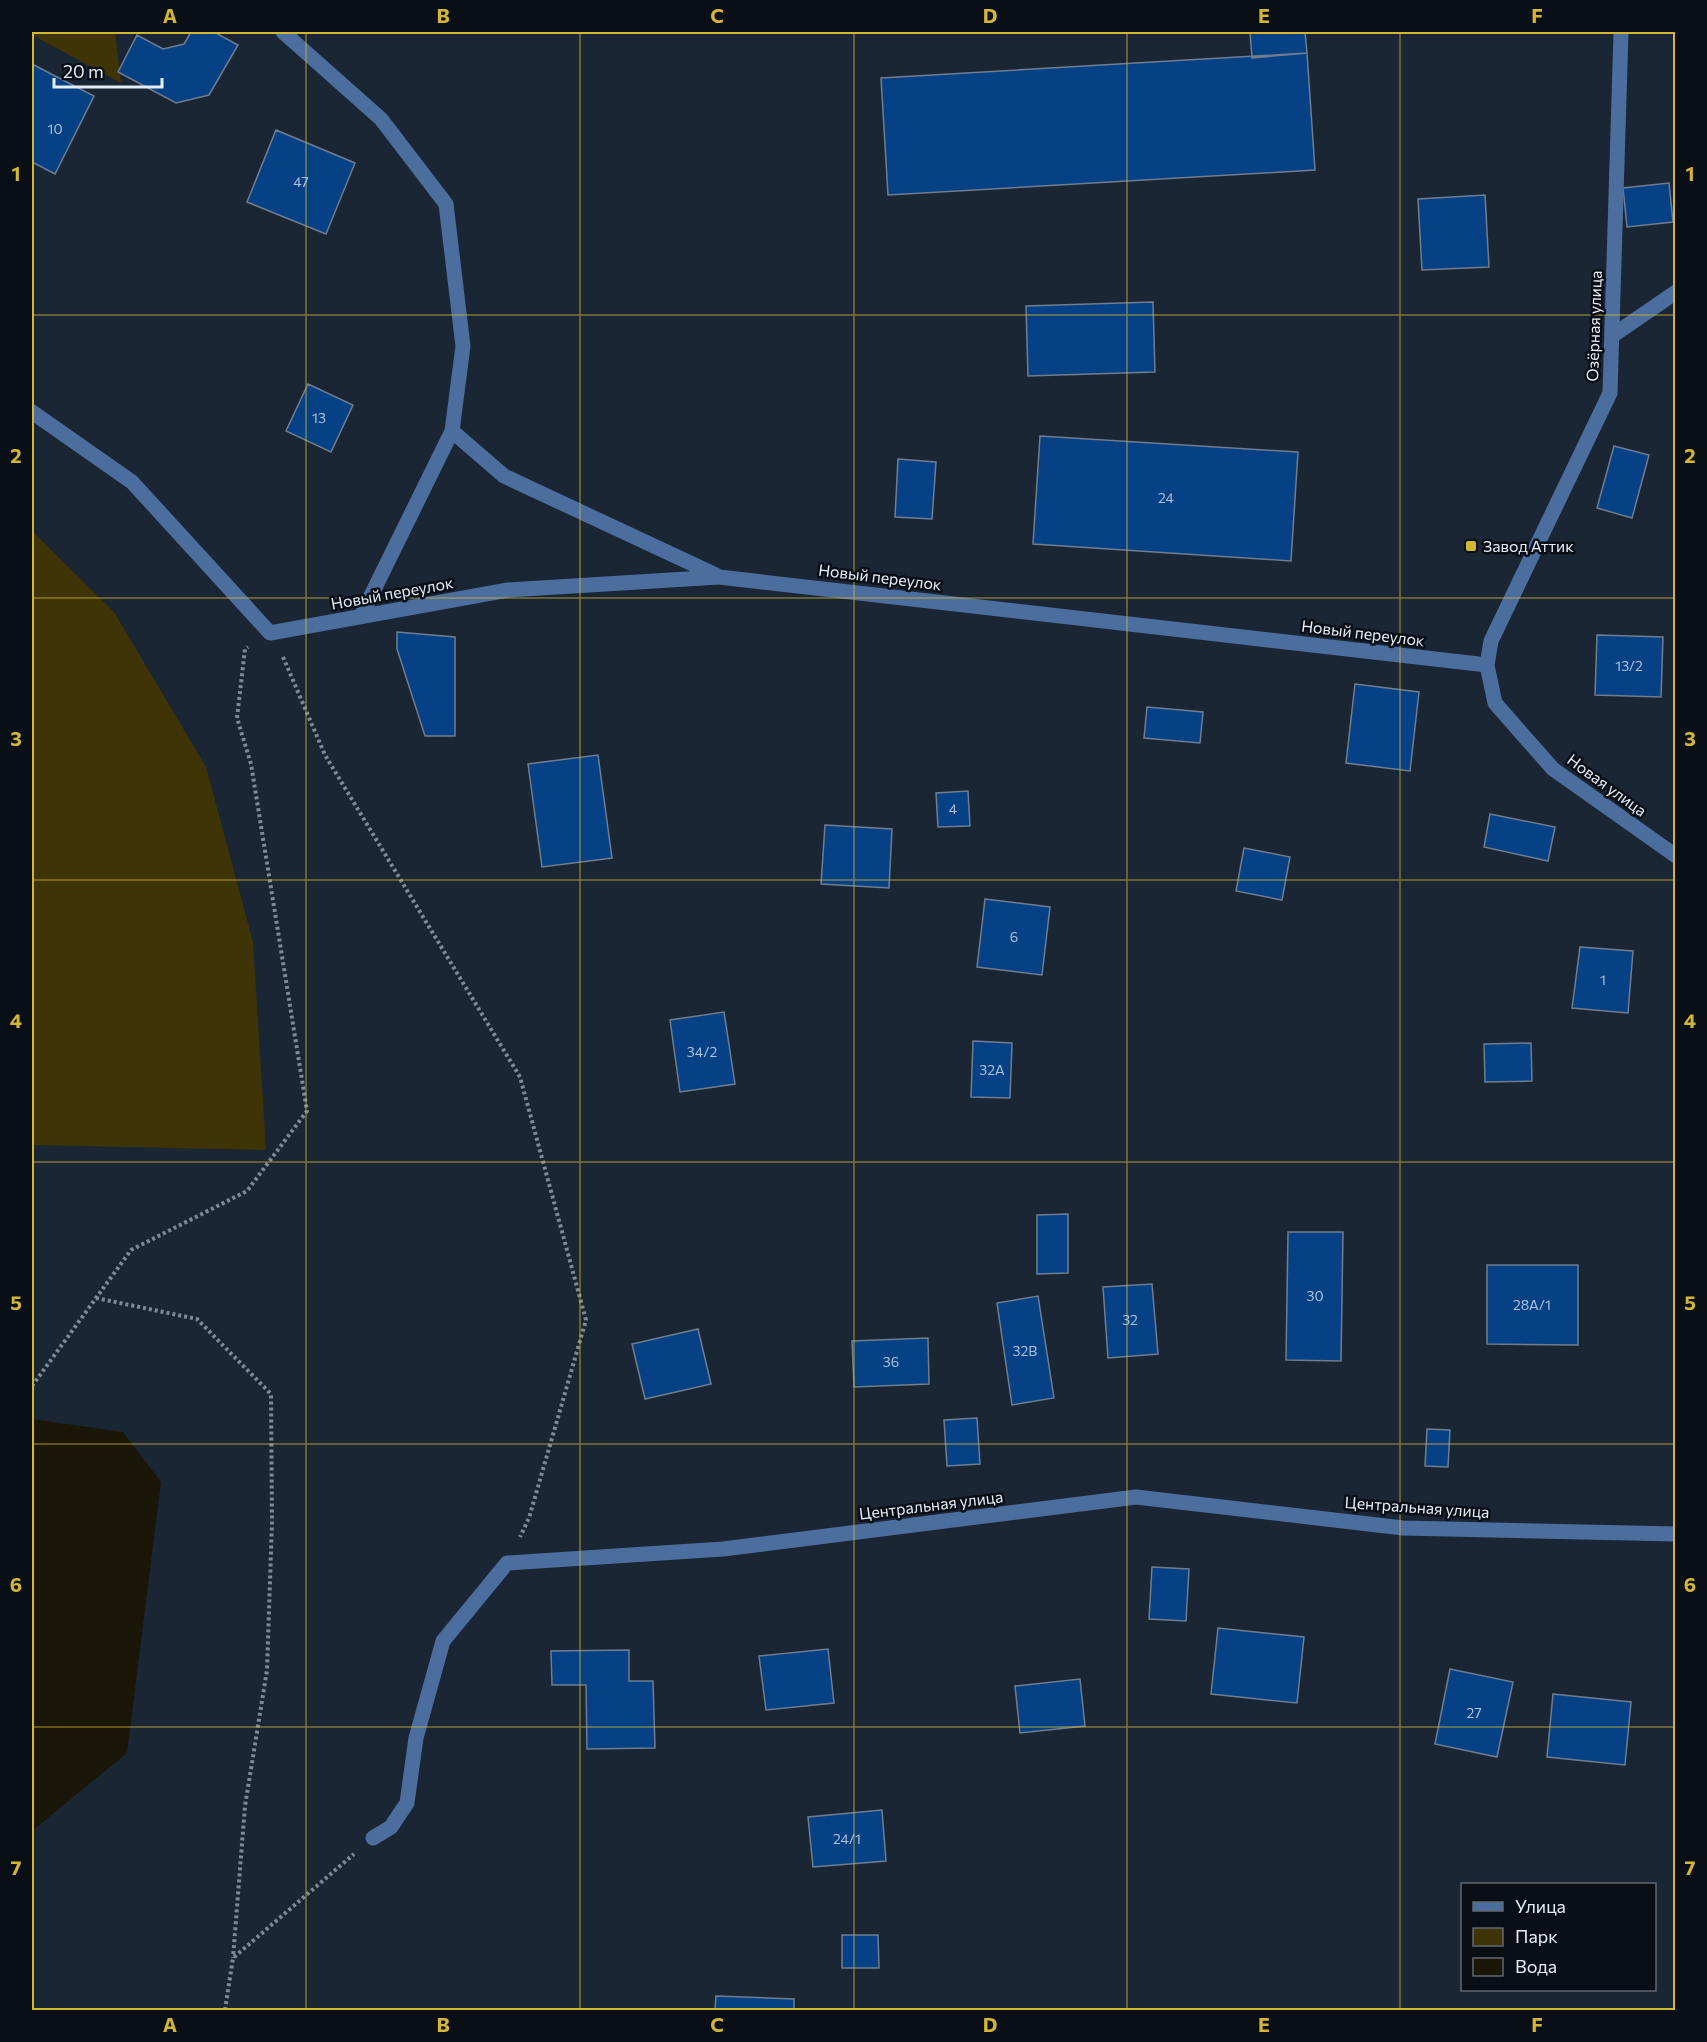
<svg xmlns="http://www.w3.org/2000/svg" width="1707" height="2042" viewBox="0 0 1707 2042" font-family="Commissioner,sans-serif">
<style>
.green{fill:#3f3405}
.water{fill:#1a1608}
.building{fill:#064186;stroke:#707d8f;stroke-width:1.5}
.lines{fill:none;stroke-linecap:round;stroke-linejoin:round}
.path{stroke:#808996;stroke-width:4;stroke-dasharray:3 3;stroke-linecap:butt}
.minor{stroke:#4c6e9e;stroke-width:15}
.grid{fill:none;stroke:#d4b635;stroke-width:1.5;stroke-opacity:0.55}
.poi-dot{fill:#d4b635;stroke:#0a0f16;stroke-width:2}
.labels{text-anchor:middle;stroke-width:5;stroke-linejoin:round;paint-order:stroke}
.number-label{font-size:14px;fill:#adc2db}
.street-label{font-size:16px;fill:#e5edf7;stroke:#0a0f16}
.poi-label{font-size:16px;fill:#e5edf7;stroke:#0a0f16;text-anchor:start}
.neatline{fill:none;stroke:#d4b635;stroke-width:2}
.grid-label{font-size:20px;text-anchor:middle;font-weight:bold;fill:#d4b635}
</style>
<rect width="100%" height="100%" fill="#1b2635"/>
<path class="green" d="M32,32H115L121,83L32,35Z
M32,531L114,612L206,767L253,942L266,1150L32,1145Z"/>
<path class="water" d="M32,1419L123,1432L161,1482L127,1753L32,1831Z"/>
<path class="building" d="M191,32H214L238,45L209,95L176,103L118,72L137,35L163,49L184,44Z
M1250,32H1305L1307,53L1252,58Z
M1307,53L1315,170L888,195L881,78Z
M32,64L94,96L55,174L32,162Z
M276,130L355,163L326,234L247,202Z
M1669,183L1673,222L1627,227L1623,188Z
M1485,195L1489,267L1422,270L1418,199Z
M1153,302L1155,372L1028,376L1026,306Z
M308,384L353,405L331,452L286,431Z
M1040,436L1298,452L1291,561L1033,544Z
M1614,446L1649,455L1632,518L1597,508Z
M898,459L936,462L932,519L895,517Z
M397,632L455,637V736H425L397,649Z
M1597,635L1663,637L1661,697L1595,695Z
M1355,684L1419,692L1410,771L1346,763Z
M1147,707L1203,712L1200,743L1144,738Z
M598,755L612,858L542,867L528,764Z
M968,791L970,826L938,827L936,793Z
M1490,814L1555,827L1548,861L1484,847Z
M825,825L892,829L889,888L821,884Z
M1244,848L1290,857L1282,900L1236,891Z
M985,899L1050,907L1042,975L977,967Z
M1580,947L1633,951L1628,1013L1572,1008Z
M724,1012L735,1084L680,1092L670,1020Z
M973,1041L1012,1043L1010,1098L971,1097Z
M1531,1043L1532,1081L1485,1082L1484,1044Z
M1068,1214V1273L1037,1274V1215Z
M1288,1232H1343L1341,1361L1286,1360Z
M1487,1265H1578V1345L1487,1344Z
M1152,1284L1158,1354L1108,1358L1103,1287Z
M1038,1296L1054,1398L1012,1405L997,1303Z
M698,1329L711,1384L645,1399L632,1344Z
M928,1338L929,1384L854,1387L852,1341Z
M977,1418L980,1464L947,1466L944,1420Z
M1427,1429L1450,1430L1448,1467L1425,1466Z
M1152,1567L1189,1569L1186,1621L1149,1619Z
M1218,1628L1304,1637L1297,1703L1211,1694Z
M828,1649L834,1703L766,1710L759,1656Z
M629,1650V1681H653L655,1748L587,1749L586,1685H552L551,1651Z
M1450,1669L1513,1682L1497,1757L1435,1744Z
M1080,1679L1085,1726L1020,1733L1015,1686Z
M1553,1694L1631,1702L1625,1765L1547,1757Z
M882,1810L886,1861L813,1867L808,1817Z
M842,1935H878L879,1968H842Z
M716,1996L794,1999V2010H715Z"/>
<g class="lines">
<path class="path" d="M283,657L325,755L520,1077L586,1320L529,1518L520,1537
M96,1298L197,1319L271,1394L272,1522L267,1670L245,1806L233,1958
M32,1386L131,1250L247,1191L307,1111L251,764L237,718L245,649L248,647
M225,2010L233,1958L354,1854"/>
<path class="minor" d="M283,32L381,119L446,204L463,346L452,431L361,616
M1621,32L1610,393L1491,641L1487,665L1495,703L1553,769L1676,856
M1612,336L1676,292
M32,412L132,482L270,633L508,590L719,577L1487,665
M452,431L504,476L716,575
M373,1838L391,1827L407,1803L416,1738L443,1641L507,1563L723,1549L1136,1497L1403,1528L1676,1534"/>
</g>
<path class="grid" d="M306,32V2010M580,32V2010M854,32V2010M1127,32V2010M1400,32V2010M32,315H1676M32,598H1676M32,880H1676M32,1162H1676M32,1444H1676M32,1727H1676"/>
<rect class="poi-dot" x="1465" y="540" width="12" height="12" rx="3"/>
<g class="labels">
<g class="number-label">
<text x="55" y="134">10</text>
<text x="301" y="187">47</text>
<text x="319" y="423">13</text>
<text x="1166" y="503">24</text>
<text x="1629" y="671">13/2</text>
<text x="953" y="814">4</text>
<text x="1014" y="942">6</text>
<text x="1603" y="985">1</text>
<text x="702" y="1057">34/2</text>
<text x="992" y="1075">32А</text>
<text x="1315" y="1301">30</text>
<text x="1532" y="1310">28А/1</text>
<text x="1130" y="1325">32</text>
<text x="1025" y="1356">32В</text>
<text x="891" y="1367">36</text>
<text x="1474" y="1718">27</text>
<text x="847" y="1844">24/1</text>
</g>
<g class="street-label">
<text transform="translate(1594 326) rotate(-88)" y="6">Озёрная улица</text>
<text transform="translate(880 577) rotate(7)" y="6">Новый переулок</text>
<text transform="translate(392 593) rotate(-10)" y="6">Новый переулок</text>
<text transform="translate(1363 633) rotate(7)" y="6">Новый переулок</text>
<text transform="translate(1607 785) rotate(36)" y="6">Новая улица</text>
<text transform="translate(931 1505) rotate(-7)" y="6">Центральная улица</text>
<text transform="translate(1417 1507) rotate(4)" y="6">Центральная улица</text>
</g>
<g class="poi-label">
<text x="1483" y="552">Завод Аттик</text>
</g>
</g>
<rect width="1707" height="2042" fill="none" stroke="#0a0f16" stroke-width="66"/>
<rect x="1461" y="1883" width="195" height="108" fill="#0a0f16" stroke="#626870" stroke-width="1.5"/>
<rect x="1473" y="1902" width="30" height="9" fill="#4c6e9e" stroke="#626870" stroke-width="1.5"/>
<text x="1515" y="1913" font-size="18" fill="#e5edf7">Улица</text>
<rect x="1473" y="1928" width="30" height="18" fill="#3f3405" stroke="#626870" stroke-width="1.5"/>
<text x="1515" y="1943" font-size="18" fill="#e5edf7">Парк</text>
<rect x="1473" y="1958" width="30" height="18" fill="#1a1608" stroke="#626870" stroke-width="1.5"/>
<text x="1515" y="1973" font-size="18" fill="#e5edf7">Вода</text>
<path d="M54 78v9h108v-9" fill="none" stroke="#e5edf7" stroke-width="3"/>
<text x="63" y="78" font-size="18" fill="#e5edf7" stroke="#0a0f16" stroke-width="4.5" paint-order="stroke">20 m</text>
<rect x="33" y="33" width="1641" height="1976" class="neatline"/>
<g class="grid-label">
<text x="170" y="23">A</text>
<text x="443" y="23">B</text>
<text x="717" y="23">C</text>
<text x="990" y="23">D</text>
<text x="1264" y="23">E</text>
<text x="1537" y="23">F</text>
<text x="16" y="181">1</text>
<text x="1690" y="181">1</text>
<text x="16" y="463">2</text>
<text x="1690" y="463">2</text>
<text x="16" y="746">3</text>
<text x="1690" y="746">3</text>
<text x="16" y="1028">4</text>
<text x="1690" y="1028">4</text>
<text x="16" y="1310">5</text>
<text x="1690" y="1310">5</text>
<text x="16" y="1592">6</text>
<text x="1690" y="1592">6</text>
<text x="16" y="1875">7</text>
<text x="1690" y="1875">7</text>
<text x="170" y="2032">A</text>
<text x="443" y="2032">B</text>
<text x="717" y="2032">C</text>
<text x="990" y="2032">D</text>
<text x="1264" y="2032">E</text>
<text x="1537" y="2032">F</text>
</g>
</svg>
